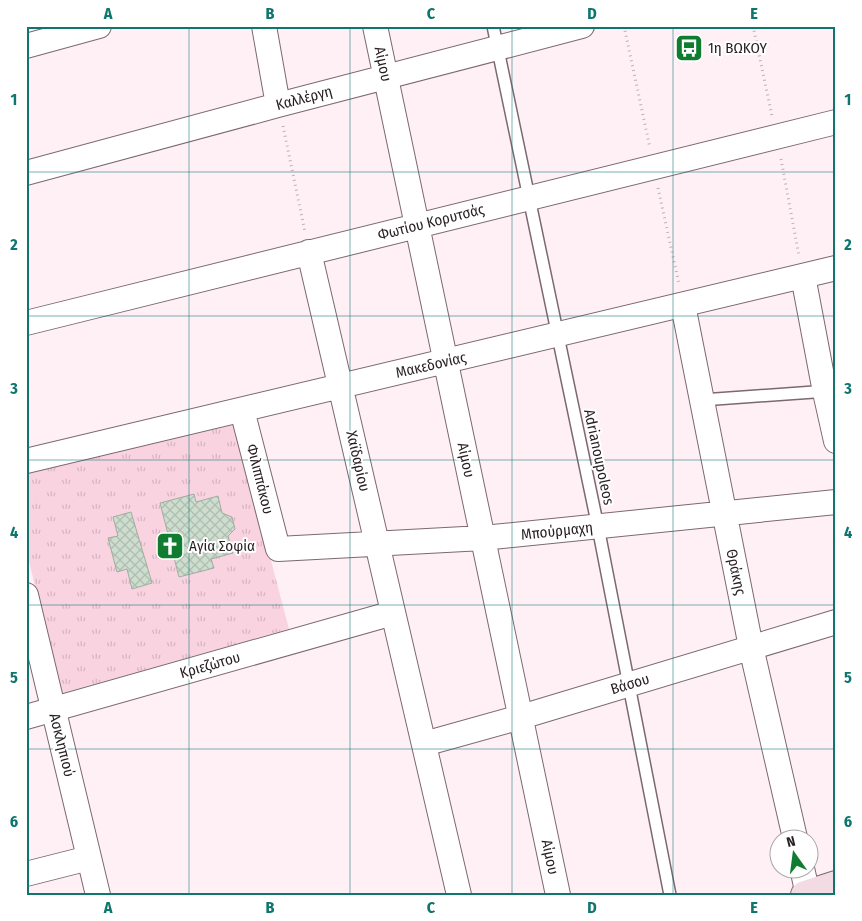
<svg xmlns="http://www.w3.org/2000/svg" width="862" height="921" viewBox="0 0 862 921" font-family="'Fira Sans Condensed',sans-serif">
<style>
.grass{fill:url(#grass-tufts)}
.building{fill:url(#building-cross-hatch);stroke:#9faea0}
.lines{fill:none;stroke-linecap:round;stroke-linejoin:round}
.lane-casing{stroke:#7c696f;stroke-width:14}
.street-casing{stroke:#7c696f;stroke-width:26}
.secondary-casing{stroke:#7c696f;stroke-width:30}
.path{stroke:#bdb1b5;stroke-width:3;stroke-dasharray:1 4;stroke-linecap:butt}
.lane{stroke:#fff;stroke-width:11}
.street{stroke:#fff;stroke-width:24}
.secondary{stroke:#f3dbe4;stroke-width:28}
.grid{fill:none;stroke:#0f766e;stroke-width:1;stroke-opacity:0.55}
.labels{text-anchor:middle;stroke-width:4;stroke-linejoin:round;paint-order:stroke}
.poi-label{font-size:15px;fill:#271f22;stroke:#fff;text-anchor:start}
.street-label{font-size:15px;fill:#271f22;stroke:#fff}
.neatline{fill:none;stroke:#0f766e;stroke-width:2}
.grid-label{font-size:16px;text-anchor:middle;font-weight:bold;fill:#0f766e}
</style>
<defs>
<pattern id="grass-tufts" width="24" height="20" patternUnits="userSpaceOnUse" patternTransform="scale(1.25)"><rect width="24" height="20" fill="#fad3e1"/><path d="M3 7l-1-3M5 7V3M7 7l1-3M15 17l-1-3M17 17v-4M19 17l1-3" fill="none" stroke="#d6b5c1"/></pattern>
<pattern id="building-cross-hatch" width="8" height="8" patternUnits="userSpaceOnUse" patternTransform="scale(1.25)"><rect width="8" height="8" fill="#cdddce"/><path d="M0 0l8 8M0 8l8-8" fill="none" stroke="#b0bdb1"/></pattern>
</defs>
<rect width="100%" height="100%" fill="#fef0f5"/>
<path class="grass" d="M233,416L289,629L62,693L26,550V467Z"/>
<path class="building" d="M194,494L196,502L218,496L222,513L232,517L235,529L228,536L233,553L211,559L214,568L179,577L160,503Z
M131,512L152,583L132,589L127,569L117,572L108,538L118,536L113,517Z"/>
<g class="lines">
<g class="lane-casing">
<path id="lane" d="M493,26L598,527L670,895
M702,400L828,391"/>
</g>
<g class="street-casing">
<path id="street" d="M264,26L278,105
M375,26L558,895
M26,46L99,26
M26,173L278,105L582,26
M309,252L459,895
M803,276L825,392L836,441
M683,305L751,647L795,838
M26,323L836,122
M242,410L278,549L483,538L836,502
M26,461L836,268
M26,595L98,895
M26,717L393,613
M424,744L521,717L836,622
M802,868L808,895
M26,874L89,858"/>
</g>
<g class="secondary-casing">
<path id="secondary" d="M805,895L836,885"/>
</g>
<path class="path" d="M624,26L650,148
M753,26L772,116
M283,126L305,232
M781,159L799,256
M658,188L679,284"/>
<use href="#lane" class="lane"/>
<use href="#street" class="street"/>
<use href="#secondary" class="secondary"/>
</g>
<path class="grid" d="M189,26V895M350,26V895M512,26V895M673,26V895M26,172H836M26,316H836M26,460H836M26,605H836M26,749H836"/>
<defs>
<g id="bus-square" transform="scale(1.4375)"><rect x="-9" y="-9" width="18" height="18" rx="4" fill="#107c30" stroke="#fff"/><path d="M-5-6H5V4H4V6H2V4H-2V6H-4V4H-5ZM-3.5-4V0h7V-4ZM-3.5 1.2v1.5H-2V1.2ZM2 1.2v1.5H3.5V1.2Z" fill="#fff"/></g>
<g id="church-square" transform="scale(1.4375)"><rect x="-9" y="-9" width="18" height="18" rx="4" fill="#107c30" stroke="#fff"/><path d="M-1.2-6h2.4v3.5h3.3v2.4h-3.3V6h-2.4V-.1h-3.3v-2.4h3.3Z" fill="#fff"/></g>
</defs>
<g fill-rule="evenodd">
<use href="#bus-square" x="689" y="48"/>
<use href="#church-square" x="170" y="546"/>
</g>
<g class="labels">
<g class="poi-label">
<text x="708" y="53">1η ΒΩΚΟΥ</text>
<text x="189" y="551">Αγία Σοφία</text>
</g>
<g class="street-label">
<text transform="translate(383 64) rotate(78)" y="5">Αίμου</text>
<text transform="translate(304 98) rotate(-15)" y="5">Καλλέργη</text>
<text transform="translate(431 222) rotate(-14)" y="5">Φωτίου Κορυτσάς</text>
<text transform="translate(431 365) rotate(-13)" y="5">Μακεδονίας</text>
<text transform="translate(599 457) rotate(78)" y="5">Adrianoupoleos</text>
<text transform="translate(466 460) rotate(78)" y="5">Αίμου</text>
<text transform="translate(358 461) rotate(77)" y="5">Χαϊδαρίου</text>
<text transform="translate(260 479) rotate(76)" y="5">Φιλιππάκου</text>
<text transform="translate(557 531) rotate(-6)" y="5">Μπούρμαχη</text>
<text transform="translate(736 572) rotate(78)" y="5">Θράκης</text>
<text transform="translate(210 665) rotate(-16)" y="5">Κριεζώτου</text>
<text transform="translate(630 684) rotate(-17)" y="5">Βάσου</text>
<text transform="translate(62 745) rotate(76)" y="5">Ασκληπιού</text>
<text transform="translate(550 857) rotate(78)" y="5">Αίμου</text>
</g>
</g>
<rect width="862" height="921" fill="none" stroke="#ffffff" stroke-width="55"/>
<g transform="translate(794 854) rotate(346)"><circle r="24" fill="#ffffff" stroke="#a9a5a7"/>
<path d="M0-4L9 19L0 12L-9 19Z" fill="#107c30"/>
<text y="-8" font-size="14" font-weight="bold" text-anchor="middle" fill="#271f22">N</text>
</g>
<rect x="28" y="28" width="806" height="866" class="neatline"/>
<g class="grid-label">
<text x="108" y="19">A</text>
<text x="270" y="19">B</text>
<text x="431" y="19">C</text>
<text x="592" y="19">D</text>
<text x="754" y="19">E</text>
<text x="14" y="105">1</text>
<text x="848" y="105">1</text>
<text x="14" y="250">2</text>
<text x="848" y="250">2</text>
<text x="14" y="394">3</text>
<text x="848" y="394">3</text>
<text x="14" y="538">4</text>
<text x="848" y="538">4</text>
<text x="14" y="683">5</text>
<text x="848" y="683">5</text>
<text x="14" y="827">6</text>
<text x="848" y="827">6</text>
<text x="108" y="913">A</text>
<text x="270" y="913">B</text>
<text x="431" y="913">C</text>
<text x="592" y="913">D</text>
<text x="754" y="913">E</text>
</g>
</svg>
